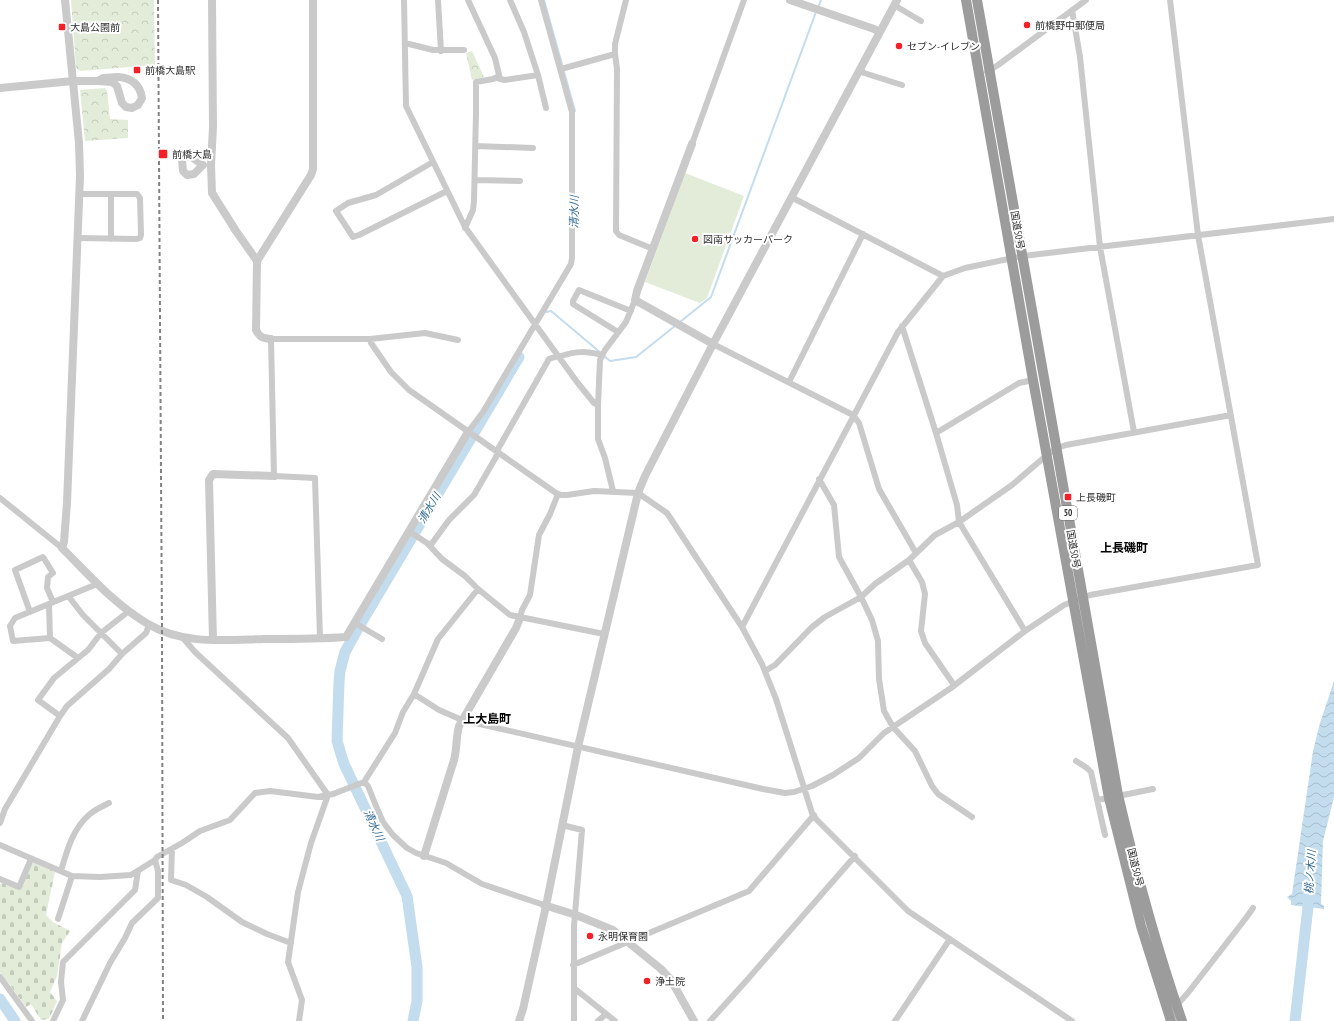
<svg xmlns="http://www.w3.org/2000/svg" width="1334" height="1021" viewBox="0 0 1334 1021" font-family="'PT Sans Narrow','Noto Sans JP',sans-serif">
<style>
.cemetery{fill:url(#cemetery-stones)}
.park{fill:url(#park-crowns)}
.pitch{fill:#e3ecd9}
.water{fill:url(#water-waves)}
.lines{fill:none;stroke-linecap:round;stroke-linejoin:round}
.stream{stroke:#c3dcee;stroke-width:2}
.river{stroke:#c3dcee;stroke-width:11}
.minor{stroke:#cacaca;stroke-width:6}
.tertiary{stroke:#cacaca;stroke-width:8}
.trunk{stroke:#9c9c9c;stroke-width:10}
.rail{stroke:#828282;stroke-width:2;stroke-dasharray:4 3;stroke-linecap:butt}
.poi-dot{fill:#f32028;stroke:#fff;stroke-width:1.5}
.labels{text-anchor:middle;stroke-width:4;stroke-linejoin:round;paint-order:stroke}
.shield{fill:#fff;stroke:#6c6c6c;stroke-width:1}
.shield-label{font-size:9px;font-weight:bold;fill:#2d2d2d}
.poi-label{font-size:10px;fill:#2d2d2d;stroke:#fff;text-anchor:start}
.street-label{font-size:10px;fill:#2d2d2d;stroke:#fff}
.water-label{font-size:11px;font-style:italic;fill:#356c95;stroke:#fff}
.quarter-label{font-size:12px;font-weight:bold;fill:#000;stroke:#fff}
</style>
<defs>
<pattern id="cemetery-stones" width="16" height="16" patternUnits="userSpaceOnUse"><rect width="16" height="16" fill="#e3ecd9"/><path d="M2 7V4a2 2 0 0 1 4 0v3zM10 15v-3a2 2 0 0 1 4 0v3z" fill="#c3cbbb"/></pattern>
<pattern id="park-crowns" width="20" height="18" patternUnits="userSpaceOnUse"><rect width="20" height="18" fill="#e3ecd9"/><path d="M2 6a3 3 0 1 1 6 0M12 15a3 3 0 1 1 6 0" fill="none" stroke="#c3cbbb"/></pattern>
<pattern id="water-waves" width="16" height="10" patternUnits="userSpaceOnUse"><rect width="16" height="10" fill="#c3dcee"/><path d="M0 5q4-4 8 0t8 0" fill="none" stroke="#a8bdcc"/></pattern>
</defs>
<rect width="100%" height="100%" fill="#fff"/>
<path class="cemetery" d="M35,862L55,872L46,915L53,922L70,931L62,943L57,976L50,992L57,1001L49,1019L41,1020L31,1004L26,1007L0,972V884L3,883L20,890L31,864Z"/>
<path class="park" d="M71,0H154L155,65L80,71L76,68Z
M472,51L484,77L472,80L466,53Z
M105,88L107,91L110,119L128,120V138L85,141L80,90Z"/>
<path class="pitch" d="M685,173L744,196L707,298L700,303L645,282Z"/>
<path class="water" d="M1334,681V797L1323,841L1321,904L1324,906V909L1291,905V901L1287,897L1292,894L1313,751L1320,723Z"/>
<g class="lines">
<path class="stream" d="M544,0L575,111
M818,8L821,0
M546,312L551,311L601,353
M680,322L711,297L816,12
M604,356L610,361L636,357L675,326"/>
<path class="river" d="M0,999L15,1021
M413,1021L417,1001V967L407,896L344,764L337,741L339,682L340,671L345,652L357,630L519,357
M1295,1021L1308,907V892"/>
<path class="minor" d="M404,0L406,106L465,227L577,382L594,403L598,405
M438,0L441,51
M468,0L495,58L500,79L505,80L538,75
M510,0L524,32L538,75L546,108
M626,0L615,44V54L617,69L616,231L619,235L653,249
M894,5L921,21
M1072,10L1080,57L1100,247L1134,432
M405,43L433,50H464
M561,69L615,54
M860,70L864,73L902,85
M987,72L998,65L1086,0
M692,144L744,0
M476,146L533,148
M433,162L376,195L348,203L336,211L353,237L359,235L447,191
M475,180L520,181
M111,194V239
M791,197L943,276
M465,228L473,210L474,201L476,113V82L493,79L499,76
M78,238L137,239L140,238L141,235L140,198L137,194H79
M902,326L936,433L957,505L959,522L1025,631
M618,332L573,304V301L579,290L631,311
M370,339L371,343L391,372L409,390L556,493L561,495H567L594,491L638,493L667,513L742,627L762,664L776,699L812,813L816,819L908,911L1072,1021
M713,344L853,415L859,423L879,489L916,553
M789,382L863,234
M468,432L483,412L571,264L572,258V112L541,0
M936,433L1019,383L1033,380
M819,479L834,505L839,557L861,597L872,620L878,641L879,679L884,711L893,727L915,751L932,786L938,794L972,817
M613,491L605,458L598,439V405L600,360L605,350L626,322L635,300
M0,498L62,548
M410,532L427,543L442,559L465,576L478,589L510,615L604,634
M430,546L449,520L474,495L496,457L498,449L549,359C553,357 556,357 561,356C577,351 585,351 602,355
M909,560L922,582L925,594L921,631L925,643L954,685
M69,597L83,615L122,654
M49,604L50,638
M30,612L15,570L43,557L53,573L48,577L47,588L53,602
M520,618L522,610L530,595L539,535L550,514L558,494
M355,623L382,639
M742,627L898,332L943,276L965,268L1023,256L1334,219
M183,638L195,652L288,738L328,795
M320,638L315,478L274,476L271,339H370L425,333L458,340
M78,658L50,638L13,641L10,626L15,618L97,584
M765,671L775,665L812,627L825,617L861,597L875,584L909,560L935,535L959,522L1012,485L1047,455L1057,448L1066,445L1231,415
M414,694L439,710L462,720L763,789L785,793L794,792L812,786L833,775L859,758L884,733L951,688L1025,631L1064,605L1090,595L1258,565L1198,235L1170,0
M60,716L38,700L54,678L88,650L101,633L129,611
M1076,761L1087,768L1091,772L1105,835
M364,782L368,786L376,806L383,822L393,835L407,848L416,853L446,863L482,884L544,905
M1098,800L1153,789
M0,823L5,809L60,716L67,706L109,669L122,654L146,633L149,625
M562,825L582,830L574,926V1021
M0,845L72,876L100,877L131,875L155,860L157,857L182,843L200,831L230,820L255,793L270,791L318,797L333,794L364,782L395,733L403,712L414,694L438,639L478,589
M172,849L171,880L186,885L207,897L242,922L267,934L291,943
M61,871C67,850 73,828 90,814C96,809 103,806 109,803
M0,879L19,887L31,859
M58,919L72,876
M573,965L749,891L814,815
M0,977L32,1021
M574,988L615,1021
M1176,1006L1187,994L1246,918L1253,908
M53,1021L63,1000L61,982L63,962L135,890L138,871
M82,1021L110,963L125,938L132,923L158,898V871L155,860
M299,1021L302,1000L288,962L298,892L311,843L328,795
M598,1021L606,1014
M710,1021L747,980L855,856
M895,1021L950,939"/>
<path class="tertiary" d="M65,0L79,143L80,176L67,503L64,542L62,548C89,575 115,605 148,624C183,645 225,640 264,639C292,639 319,639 346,637L468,432
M212,0L213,127L211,165L212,193L236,231L257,261
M790,0L874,29L880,32
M118,77C131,78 140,84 142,98L138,105L132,108L126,107L122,103L117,86L112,82L98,81L103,78Z
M0,88L73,81H98
M692,144L637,291L635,300L713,344
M190,156L203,165L194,174L187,175L183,171L182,160L185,157Z
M271,339C263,338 260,338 256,330L257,261L311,175L313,169V0
M213,640L209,480L213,474L274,476
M424,856L454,760C457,749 456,737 459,726L516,628L520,618
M544,905L576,915L613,930L661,969L671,980L694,1021
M519,1021L523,1009L546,906L578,747L638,493L645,476L713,344L897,0"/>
<path class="trunk" d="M966,0L1033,380L1109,798L1141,926L1171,1021
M977,0L1118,795C1136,872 1156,947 1182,1021"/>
<path class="rail" d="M158,0L162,631L163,1021"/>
</g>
<g class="poi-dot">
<circle cx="1027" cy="25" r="4"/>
<rect x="58" y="23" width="8" height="8" rx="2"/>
<circle cx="899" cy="46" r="4"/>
<rect x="133" y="66" width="8" height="8" rx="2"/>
<rect x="158" y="149" width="10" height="10" rx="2"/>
<circle cx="695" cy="239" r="4"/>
<rect x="1064" y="493" width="8" height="8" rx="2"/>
<circle cx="590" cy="936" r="4"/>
<circle cx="647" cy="981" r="4"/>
</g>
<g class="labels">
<rect class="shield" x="1059" y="506" width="18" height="14" rx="3"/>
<g class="shield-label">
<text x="1068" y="516">50</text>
</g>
<g class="poi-label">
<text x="1035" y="29">前橋野中郵便局</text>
<text x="70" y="31">大島公園前</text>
<text x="907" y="50">セブン-イレブン</text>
<text x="145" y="74">前橋大島駅</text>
<text x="172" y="158">前橋大島</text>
<text x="703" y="243">図南サッカーパーク</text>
<text x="1076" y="501">上長磯町</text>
<text x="598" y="940">永明保育園</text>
<text x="655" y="985">浄土院</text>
</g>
<g class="street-label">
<text transform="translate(1018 230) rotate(80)" y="4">国道50号</text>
<text transform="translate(1074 549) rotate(80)" y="4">国道50号</text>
<text transform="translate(1136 867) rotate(76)" y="4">国道50号</text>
</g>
<g class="water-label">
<text transform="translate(574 212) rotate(-89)" y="4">清水川</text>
<text transform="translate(429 508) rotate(-59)" y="4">清水川</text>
<text transform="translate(374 825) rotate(65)" y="4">清水川</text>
<text transform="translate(1310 872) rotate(-86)" y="4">桃ノ木川</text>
</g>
<g class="quarter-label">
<text x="1124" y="552">上長磯町</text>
<text x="487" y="723">上大島町</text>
</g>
</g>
</svg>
